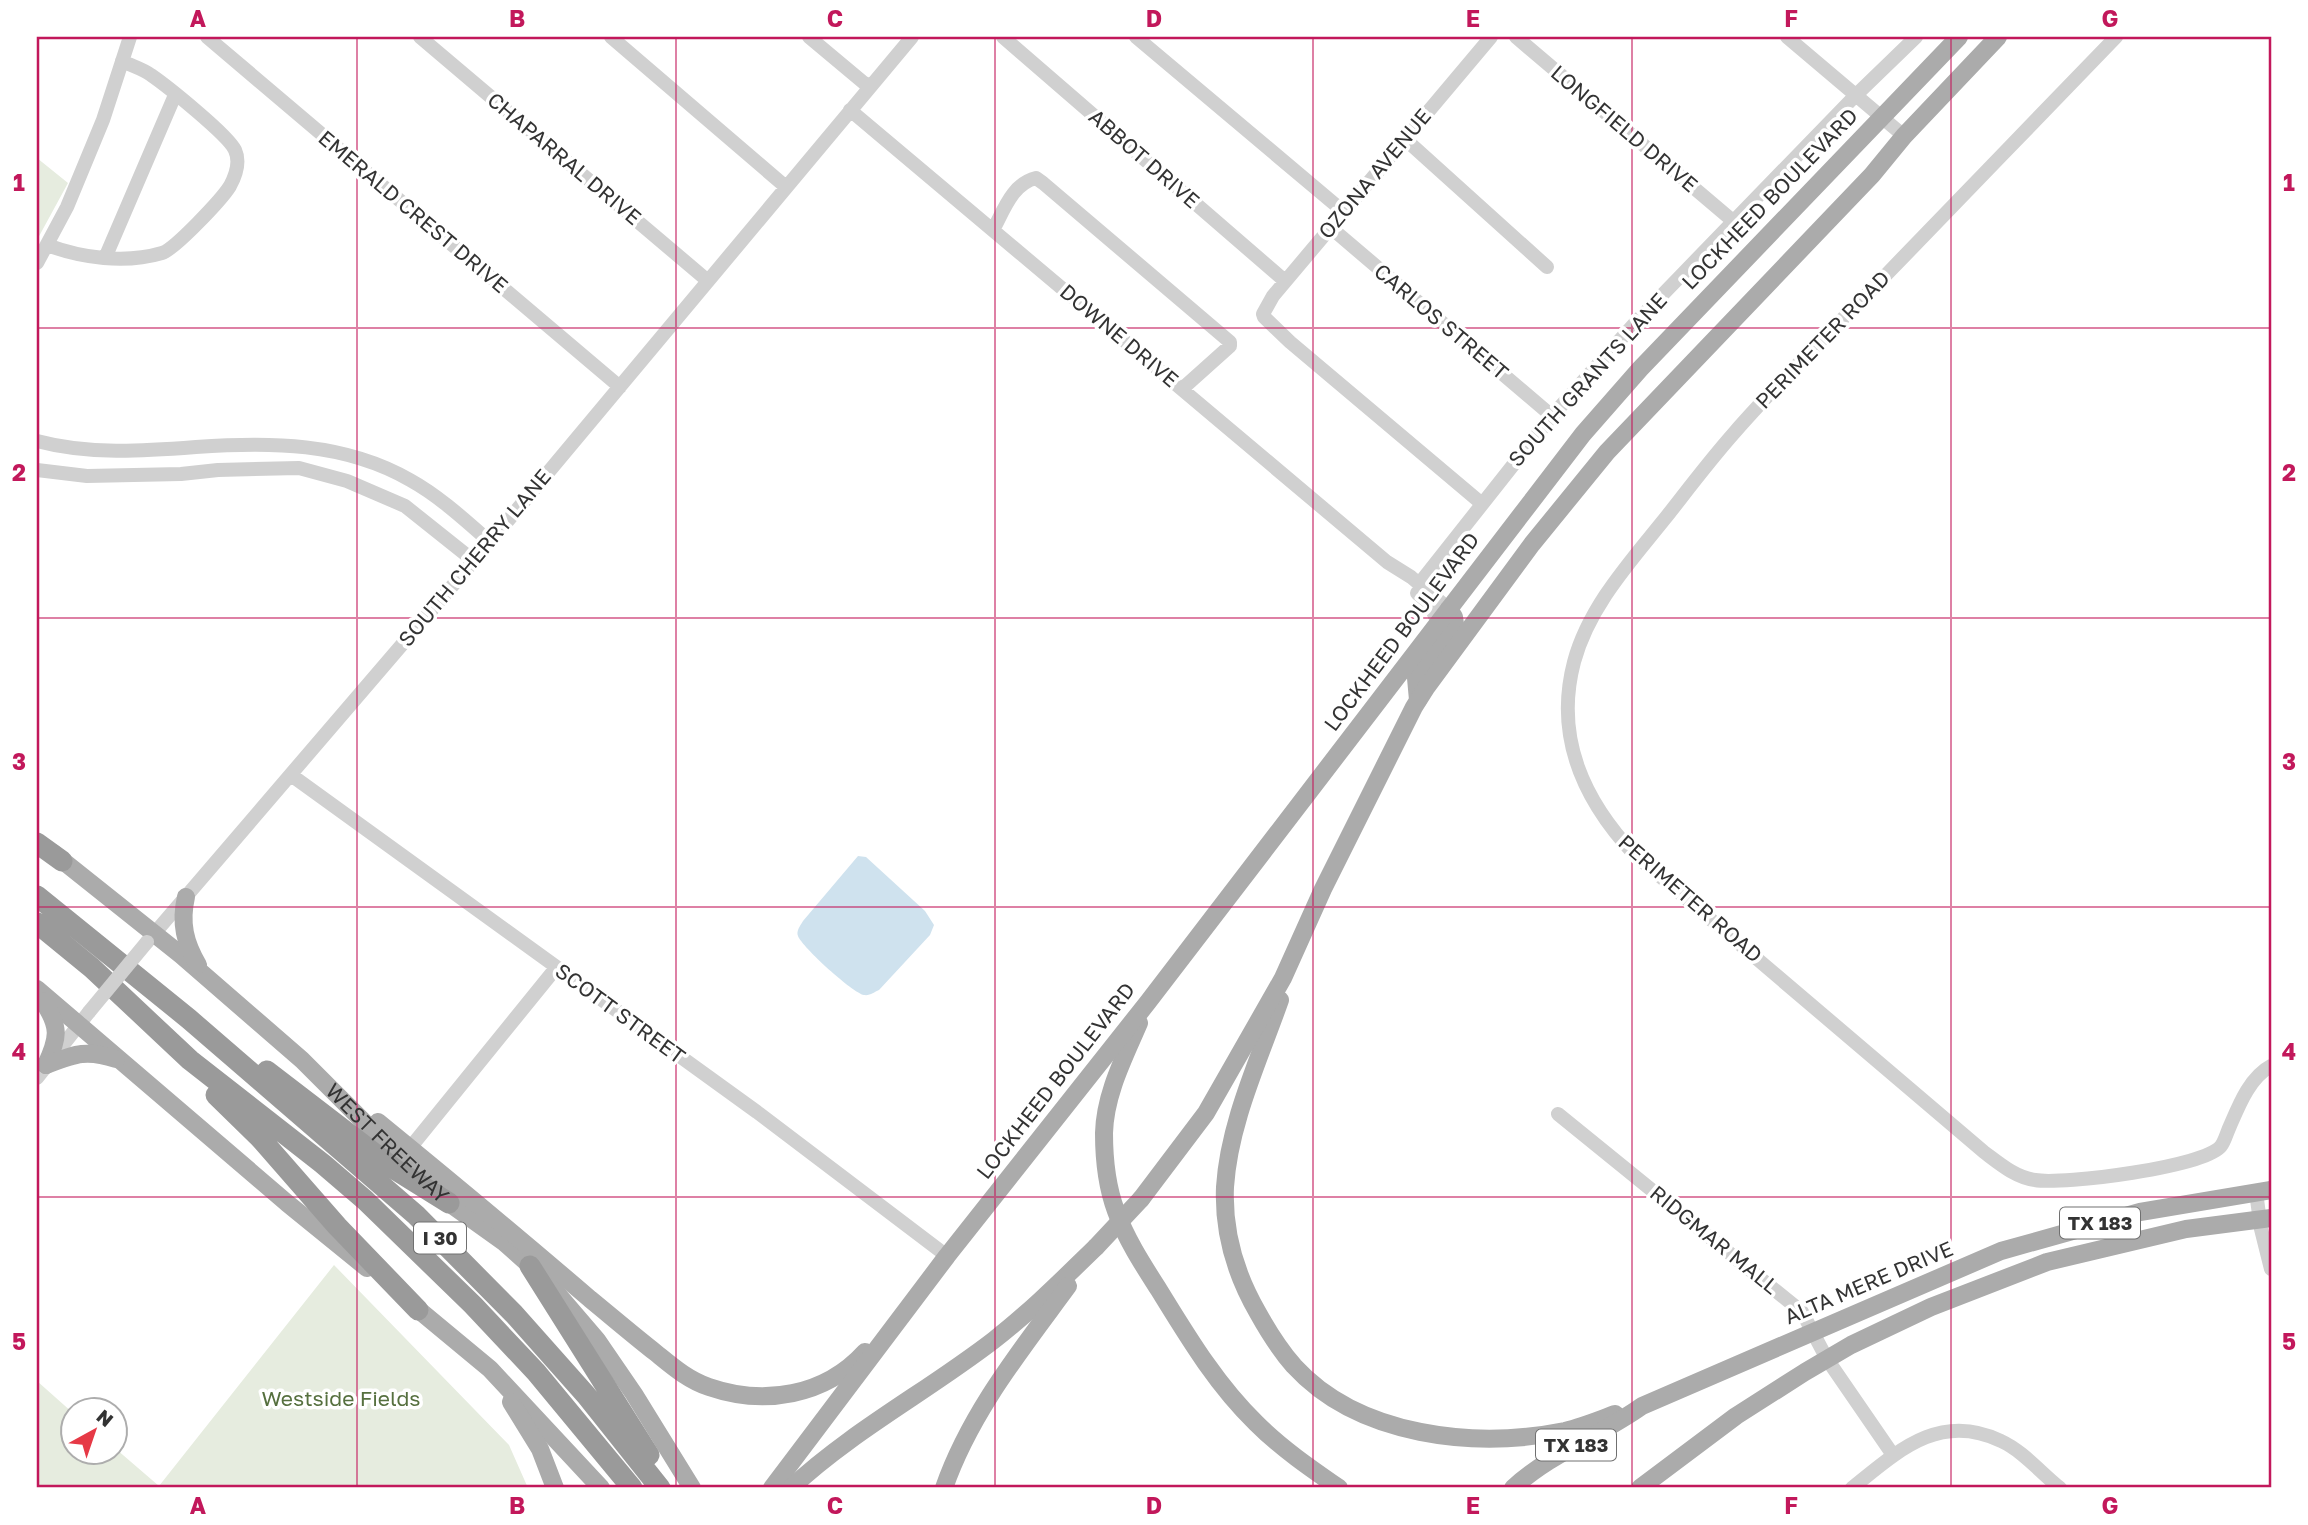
<svg xmlns="http://www.w3.org/2000/svg" width="2308" height="1525" viewBox="0 0 2308 1525" font-family="'Golos Text',sans-serif">
<style>
.green{fill:#e6ecdf}
.water{fill:#cfe2ee}
.lines{fill:none;stroke-linecap:round;stroke-linejoin:round}
.minor{stroke:#d0d0d0;stroke-width:14}
.major{stroke:#ababab;stroke-width:18}
.highway{stroke:#9a9a9a;stroke-width:21}
.minor-bridge{stroke:#d0d0d0;stroke-width:14}
.major-bridge{stroke:#ababab;stroke-width:18}
.grid{fill:none;stroke:#c2185b;stroke-width:2;stroke-opacity:0.55}
.labels{text-anchor:middle;stroke-width:7;stroke-linejoin:round;paint-order:stroke}
.shield{fill:#fff;stroke:#707070;stroke-width:2}
.shield-label{font-size:19px;font-weight:bold;fill:#333}
.street-label{font-size:21px;fill:#333;stroke:#fff}
.park-label{font-size:21px;fill:#56703f;stroke:#fff}
.neatline{fill:none;stroke:#c2185b;stroke-width:2.5}
.grid-label{font-size:23px;text-anchor:middle;font-weight:bold;fill:#c2185b}
</style>
<rect width="100%" height="100%" fill="#fff"/>
<path class="green" d="M37,158L68,183L37,240Z
M334,1265L509,1445L528,1488H37V1381L73,1413L74,1452H116V1449L159,1486Z"/>
<path class="water" d="M858,856L866,857L925,911L934,925L930,935L879,990C874,992 870,996 864,995C853,993 802,947 798,936C796,931 800,926 803,921Z"/>
<g class="lines">
<path class="minor" d="M207,37L620,387
M420,37L708,281
M611,37L786,187
M809,37L864,83L871,86
M1003,37L1285,281
M1136,37L1344,212
M1516,37L1733,221
M1787,37L1904,136
M2116,37C2039,117 1961,197 1884,277C1834,328 1781,379 1734,433C1710,460 1689,488 1667,516C1631,561 1589,606 1574,662C1554,738 1584,801 1635,855L1984,1152C2000,1164 2015,1177 2035,1180C2063,1185 2205,1167 2221,1146C2225,1141 2227,1132 2230,1126C2239,1105 2250,1077 2271,1066
M850,110L1387,562L1411,577L1449,609
M1405,139L1547,267
M1330,227L1552,416
M993,230C1004,210 1012,184 1036,178L1043,183L1230,342V346L1182,389
M47,245C82,258 125,264 162,253C175,249 222,199 230,186C236,175 240,161 235,150C228,135 167,86 151,75C143,69 132,66 122,61
M105,258L175,95
M37,263L67,207L103,120L130,37
M37,441C89,455 143,451 196,447C270,442 344,442 410,480C439,496 465,520 490,542
M37,470L87,476L181,474L218,470L299,468L347,481L405,506L474,561
M1481,503L1290,342L1264,317L1263,314L1273,296L1491,37
M1419,584L1552,416L1637,321L1855,96L1916,37
M1417,593L1430,605L1438,623
M291,775L757,1112L947,1256
M147,942L490,542L912,37
M37,1078L89,1012
M1558,1114L1802,1312L1827,1359L1893,1455
M410,1148L556,968
M2256,1192L2261,1229L2271,1269
M1852,1488C1897,1452 1939,1411 2001,1441C2023,1451 2041,1473 2060,1488"/>
<g class="major">
<path d="M1418,700L1416,678L1455,624L1454,617L1449,609"/>
<path id="s1" d="M53,853L181,955L302,1060L386,1144L449,1203L505,1243L543,1277L597,1340L634,1394L692,1488"/>
<path d="M186,897C180,923 185,943 198,965"/>
<path d="M37,989L287,1203L367,1268"/>
<path d="M1280,1000C1259,1060 1229,1123 1225,1187C1223,1232 1236,1275 1258,1313C1268,1331 1280,1350 1294,1366C1359,1437 1475,1449 1565,1431C1582,1427 1599,1420 1615,1414"/>
<path d="M43,1001C60,1027 59,1037 46,1065"/>
<path d="M1139,1023C1124,1058 1105,1094 1104,1133C1104,1159 1107,1187 1116,1211C1126,1239 1143,1265 1159,1290C1188,1337 1216,1384 1256,1423C1281,1448 1310,1468 1339,1488"/>
<path d="M46,1065C75,1054 86,1049 116,1059"/>
<path d="M378,1122C449,1180 520,1239 590,1299C612,1317 633,1335 656,1353C672,1366 688,1380 709,1387C764,1406 825,1396 865,1352"/>
<path d="M1141,1199L1206,1113L1283,978L1323,889L1414,707L1426,688L1532,544L1607,452L1872,175L1904,136L1998,37"/>
<path d="M408,1301L490,1369L601,1488"/>
<path d="M511,1402L540,1449L555,1488"/>
<path d="M772,1488L947,1256L1148,1002L1583,434L1640,369L1959,37"/>
<path d="M791,1488C852,1431 928,1391 994,1340C1030,1312 1063,1279 1096,1247"/>
<path d="M944,1488C970,1413 1021,1350 1068,1286"/>
<path d="M1513,1488C1551,1453 1600,1436 1642,1406L2001,1251L2140,1212L2271,1190"/>
<path d="M1640,1488L1736,1416L1805,1372L1851,1345L1931,1307L2047,1262L2186,1229L2271,1218"/>
</g>
<path class="highway" d="M37,843L62,861
M37,896L189,1019L416,1215L514,1314L586,1395L660,1488
M37,923L92,968L190,1060L323,1164L365,1200L473,1305L536,1372L632,1488
M267,1071L396,1170L449,1203
M216,1095L260,1138L337,1226L418,1310
M530,1266L649,1455"/>
<path class="minor-bridge" d="M89,1012L147,942"/>
<path class="major-bridge" d="M1096,1247L1141,1199"/>
</g>
<path class="grid" d="M357,37V1488M676,37V1488M995,37V1488M1313,37V1488M1632,37V1488M1951,37V1488M37,328H2271M37,618H2271M37,907H2271M37,1197H2271"/>
<g class="labels">
<g class="shield">
<rect x="2060" y="1207.5" width="80" height="31" rx="5"/>
<rect x="414" y="1222.5" width="52" height="31" rx="5"/>
<rect x="1536" y="1429.5" width="80" height="31" rx="5"/>
</g>
<g class="shield-label">
<text x="2100" y="1230">TX 183</text>
<text x="440" y="1245">I 30</text>
<text x="1576" y="1452">TX 183</text>
</g>
<g class="street-label">
<text transform="translate(1624 129) rotate(40)" y="7">LONGFIELD DRIVE</text>
<text transform="translate(564 159) rotate(40)" y="7">CHAPARRAL DRIVE</text>
<text transform="translate(1144 159) rotate(41)" y="7">ABBOT DRIVE</text>
<text transform="translate(1375 174) rotate(-50)" y="7">OZONA AVENUE</text>
<text transform="translate(1770 199) rotate(-46)" y="7">LOCKHEED BOULEVARD</text>
<text transform="translate(413 212) rotate(40)" y="7">EMERALD CREST DRIVE</text>
<text transform="translate(1441 322) rotate(40)" y="7">CARLOS STREET</text>
<text transform="translate(1119 336) rotate(40)" y="7">DOWNE DRIVE</text>
<text transform="translate(1823 340) rotate(-46)" y="7">PERIMETER ROAD</text>
<text transform="translate(1588 380) rotate(-48)" y="7">SOUTH GRANTS LANE</text>
<text transform="translate(475 558) rotate(-50)" y="7">SOUTH CHERRY LANE</text>
<text transform="translate(1402 632) rotate(-53)" y="7">LOCKHEED BOULEVARD</text>
<text transform="translate(1690 899) rotate(41)" y="7">PERIMETER ROAD</text>
<text transform="translate(620 1014) rotate(36)" y="7">SCOTT STREET</text>
<text transform="translate(1056 1081) rotate(-52)" y="7">LOCKHEED BOULEVARD</text>
<text dy="7" stroke="none"><textPath href="#s1" startOffset="443">WEST FREEWAY</textPath></text>
<text transform="translate(1714 1240) rotate(39)" y="7">RIDGMAR MALL</text>
<text transform="translate(1869 1283) rotate(-23)" y="7">ALTA MERE DRIVE</text>
</g>
<g class="park-label">
<text x="341" y="1406">Westside Fields</text>
</g>
</g>
<rect width="2308" height="1525" fill="none" stroke="#ffffff" stroke-width="77"/>
<g transform="translate(94 1431) rotate(40)"><circle r="33" fill="#ffffff" stroke="#adadad" stroke-width="2"/>
<path d="M0-5L12 26L0 18L-12 26Z" fill="#e63946"/>
<text y="-10" font-size="19" font-weight="bold" text-anchor="middle" fill="#333333">N</text>
</g>
<rect x="38" y="38" width="2232" height="1448" class="neatline"/>
<g class="grid-label">
<text x="198" y="27">A</text>
<text x="517" y="27">B</text>
<text x="835" y="27">C</text>
<text x="1154" y="27">D</text>
<text x="1473" y="27">E</text>
<text x="1791" y="27">F</text>
<text x="2110" y="27">G</text>
<text x="19" y="191">1</text>
<text x="2289" y="191">1</text>
<text x="19" y="481">2</text>
<text x="2289" y="481">2</text>
<text x="19" y="770">3</text>
<text x="2289" y="770">3</text>
<text x="19" y="1060">4</text>
<text x="2289" y="1060">4</text>
<text x="19" y="1350">5</text>
<text x="2289" y="1350">5</text>
<text x="198" y="1514">A</text>
<text x="517" y="1514">B</text>
<text x="835" y="1514">C</text>
<text x="1154" y="1514">D</text>
<text x="1473" y="1514">E</text>
<text x="1791" y="1514">F</text>
<text x="2110" y="1514">G</text>
</g>
</svg>
